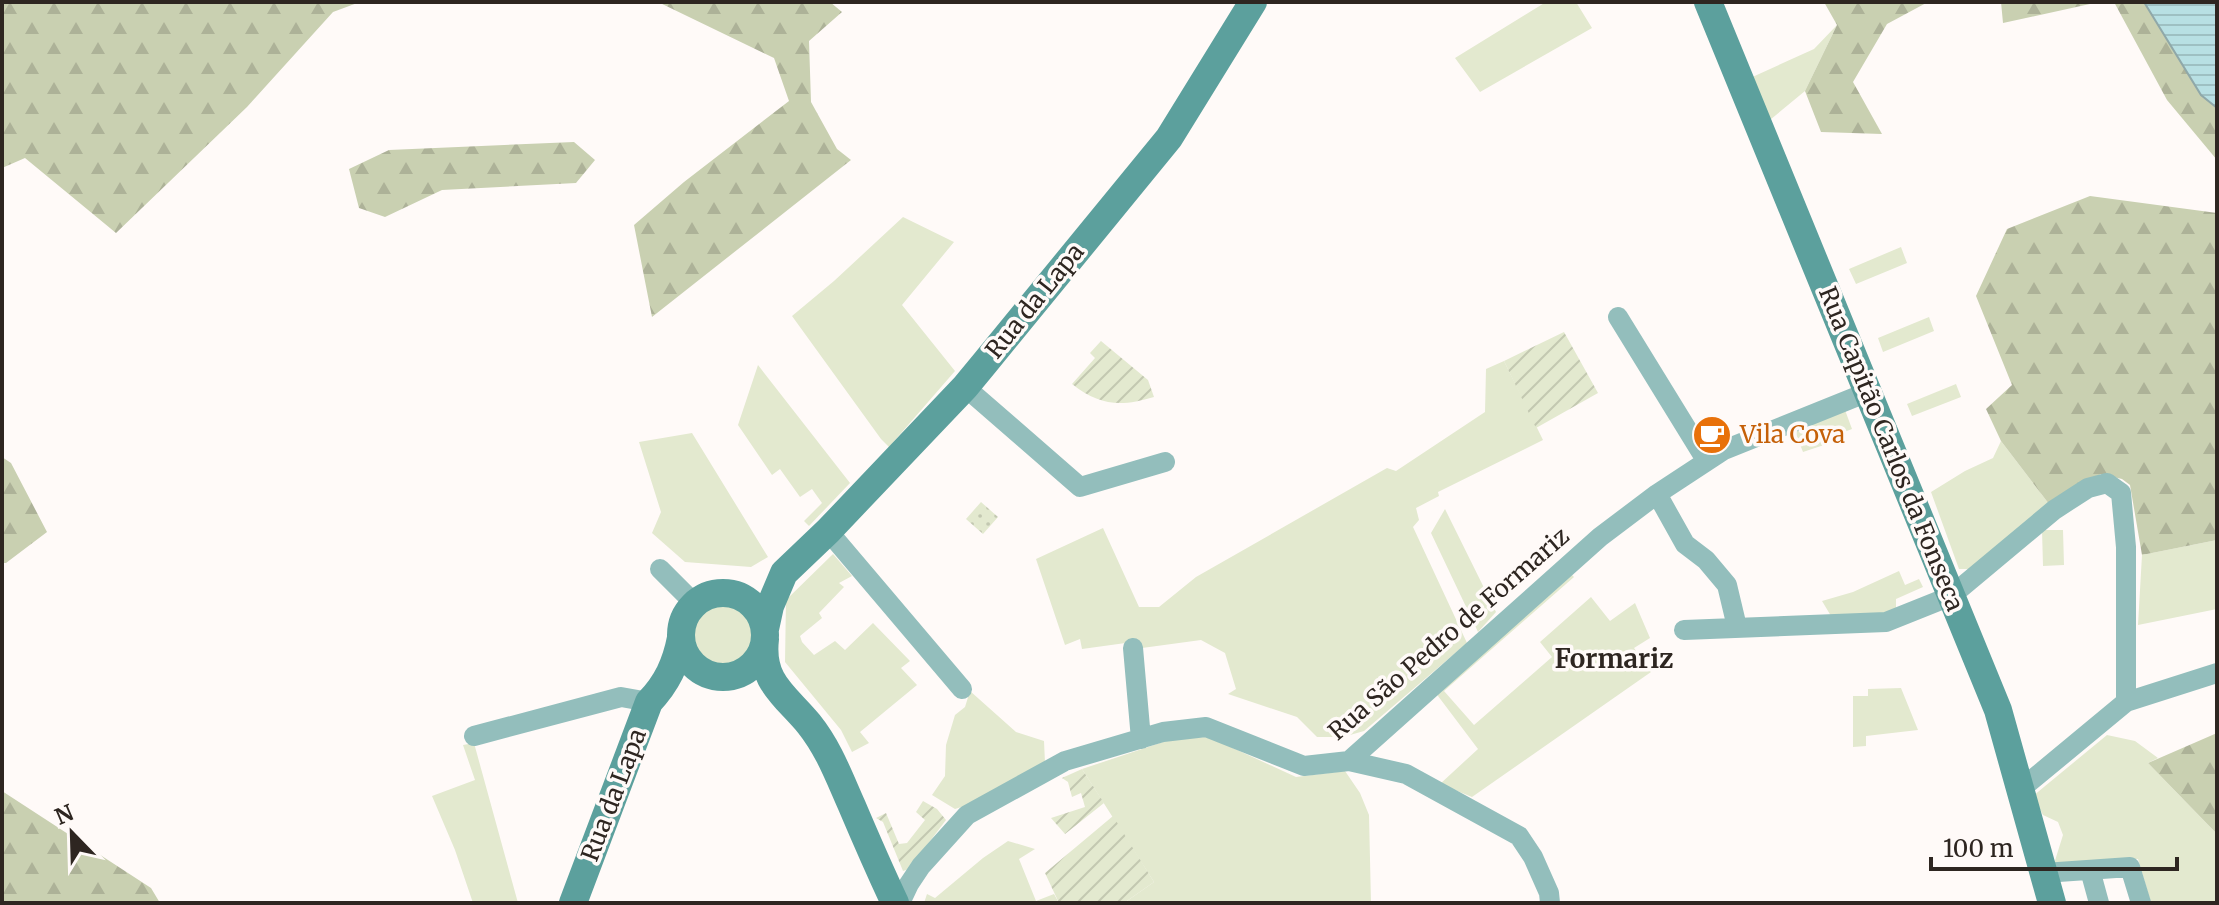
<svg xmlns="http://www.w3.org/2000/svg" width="2219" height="905" viewBox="0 0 2219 905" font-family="Merriweather,serif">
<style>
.grass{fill:#e3e9cf}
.forest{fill:url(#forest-firs)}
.park{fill:url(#park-dots)}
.garden{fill:url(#garden-furrows)}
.water{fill:url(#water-rules);stroke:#8fa8a9;stroke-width:2}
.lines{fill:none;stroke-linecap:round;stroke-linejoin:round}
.street{stroke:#93bebc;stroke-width:20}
.secondary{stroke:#5ca09d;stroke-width:28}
.labels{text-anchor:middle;stroke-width:7;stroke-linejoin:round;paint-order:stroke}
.street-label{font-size:24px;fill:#2e2621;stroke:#fffaf8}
.food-label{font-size:24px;fill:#c56008;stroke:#fffaf8;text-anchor:start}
.neighbourhood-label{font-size:26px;font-weight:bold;fill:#2e2621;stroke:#fffaf8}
</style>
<defs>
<pattern id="forest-firs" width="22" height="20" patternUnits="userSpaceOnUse" patternTransform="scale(2)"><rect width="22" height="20" fill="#c9d0b1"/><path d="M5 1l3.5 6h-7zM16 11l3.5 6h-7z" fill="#adb298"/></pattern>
<pattern id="park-dots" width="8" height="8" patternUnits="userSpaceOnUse" patternTransform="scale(2)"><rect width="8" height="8" fill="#e3e9cf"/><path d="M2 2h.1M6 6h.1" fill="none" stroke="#c3c8b1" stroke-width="1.8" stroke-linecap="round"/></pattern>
<pattern id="garden-furrows" width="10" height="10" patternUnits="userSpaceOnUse" patternTransform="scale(2)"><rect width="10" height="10" fill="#e3e9cf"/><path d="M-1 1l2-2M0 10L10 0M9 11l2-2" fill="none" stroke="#c3c8b1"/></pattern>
<pattern id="water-rules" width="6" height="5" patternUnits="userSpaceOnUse" patternTransform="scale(2)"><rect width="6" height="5" fill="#b8e0e3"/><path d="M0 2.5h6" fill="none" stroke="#9ec0c2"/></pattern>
</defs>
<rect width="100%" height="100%" fill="#fffaf8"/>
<path class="grass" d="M1546,2H1576L1592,28L1480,92L1455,58Z
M1837,25L1805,91L1765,124L1748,79L1814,49Z
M903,217L954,242L902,305L955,371L889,447L881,439L792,316L834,281Z
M1901,247L1907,263L1856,284L1849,269Z
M1929,317L1934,331L1883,352L1878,338Z
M1504,361L1543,440L1438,492L1439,496L1416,508L1419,520L1413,527L1467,643L1364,731L1343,737H1317L1297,717L1228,694L1236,689L1225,653L1201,640L1142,648L1140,641L1082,649L1080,639L1065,645L1036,559L1103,528L1139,607H1159L1196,577L1387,468L1396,471L1485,412L1486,369Z
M758,365L850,483L809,526L804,521L822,503L812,489L800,497L780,469L772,475L738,425Z
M1956,384L1961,397L1912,416L1907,404Z
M1845,410L1852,429L1826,439L1827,444L1803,452L1795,432Z
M692,433L768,557L751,567L685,562L652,533L661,512L639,442Z
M2001,441L2049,504L1972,569H1959L1931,492L1965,471L1993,458Z
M1445,509L1496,612L1478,632L1431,533Z
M2042,530H2063L2064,565L2043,566Z
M2217,540V609L2138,625L2142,555Z
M833,554L852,576L839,583L844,587L819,613L822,618L800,636L802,642L814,655L835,641L845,650L873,623L910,661L901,668L917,685L860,732L869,743L852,752L841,730L785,662L786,600Z
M1899,571L1905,585L1919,579L1923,587L1896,599V611L1878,615L1831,616L1822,601L1853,592Z
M1570,573L1574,577L1444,691L1474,725L1552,657L1540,642L1591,597L1610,621L1635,603L1650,638L1634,648L1651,672L1472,797L1440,784L1478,749L1435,692Z
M690 635a32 32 0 1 1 64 0a32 32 0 1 1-64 0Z
M1901,688L1918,730L1866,736V746L1853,747V696H1868V689Z
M970,691L1016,732L1044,741L1045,763L968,805L955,809L932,795L945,776L946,745L955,715L965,707Z
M2107,735L2135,741L2158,758L2148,763L2217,834V903H2151L2138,859L2053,867L2063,835L2058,822L2043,815L2033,796Z
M1209,737L1296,777L1345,771L1360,793L1369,815L1371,903H1124L1154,882L1082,769L1175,738Z
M474,743L518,903H473L455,850L432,796L475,780L463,745Z
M1008,841L1035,849L1019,859L1036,901L1054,894L1059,903H924L927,894L935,898L983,858Z"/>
<path class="forest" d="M2,2H360L333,12L247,107L116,233L25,158L2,168Z
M658,2H830L842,12L809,41L811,102L837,149L851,160L652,317L634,225L684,182L789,101L774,58Z
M1824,2H1928L1887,24L1853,82L1882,134L1821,132L1805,91L1837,25Z
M2001,2H2099L2003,23Z
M2114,2H2144L2201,95L2217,108V160L2167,100Z
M574,142L595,160L576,183L442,190L385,217L359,208L349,169L389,150Z
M2090,196L2217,213V540L2142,555L2130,485L2122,479L2101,474L2049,504L2001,441L1986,409L2012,385L1976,296L2007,229Z
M2,457L11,463L47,532L6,563H2Z
M2217,733V834L2148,763Z
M2,791L151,888L160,903H2Z"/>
<path class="park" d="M981,502L998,517L983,534L966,519Z"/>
<path class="garden" d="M1564,332L1598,393L1536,428L1504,361Z
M1101,341L1148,380L1154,397C1121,407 1100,406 1072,384L1095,358L1090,353Z
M1082,769L1104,803L1065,834L1051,818L1085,807L1081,793L1072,797L1068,782L1062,778Z
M923,801L937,809L946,820L909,869L903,871L883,822L876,818L886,813L899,844L907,843L925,820L916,812Z
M1113,816L1154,882L1124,903H1059L1045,873Z"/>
<path class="water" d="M2144,2H2217V108L2201,95Z"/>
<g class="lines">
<path class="street" d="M1618,317L1706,460
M965,387L1080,487L1165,462
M1657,494L1685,544L1706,560L1727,585L1737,627
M828,531L962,689
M660,569L695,604
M1684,630L1886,622L1951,596L2054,510L2088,488L2107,483L2121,493L2126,547V702
M1133,648L1141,739
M474,736L621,697L649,702
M1349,761L1406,774L1519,836L1533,857L1549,893L1550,903
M2021,789L2126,702L2217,673
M2090,870L2099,903
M2044,873L2130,867L2141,903
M900,903L909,884L921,866L967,815L1065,761L1163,732L1206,727L1304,766L1349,761L1600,537L1657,494L1724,450L1868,392"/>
<path class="secondary" d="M1708,2L1998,710L2052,903
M681 635a42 42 0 1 1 84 0a42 42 0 1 1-84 0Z
M765,629L770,606L784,573L828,531L965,387L984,364L1169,138L1253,2
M765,639C760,682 785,695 809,724C829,749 839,777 852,806C866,839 880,871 895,903
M573,903L649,702C667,683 676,664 681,638"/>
</g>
<defs>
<g id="cafe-disc" transform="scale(2)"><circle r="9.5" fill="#e8710a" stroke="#fffaf8"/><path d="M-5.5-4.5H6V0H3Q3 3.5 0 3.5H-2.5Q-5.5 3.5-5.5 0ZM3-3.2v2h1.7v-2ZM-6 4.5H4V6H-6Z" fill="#fff"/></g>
</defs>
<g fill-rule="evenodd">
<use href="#cafe-disc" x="1712" y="435"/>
</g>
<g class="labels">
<g class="street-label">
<text transform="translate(1035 301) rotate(-51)" y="8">Rua da Lapa</text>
<text transform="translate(1891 449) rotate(68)" y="8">Rua Capitão Carlos da Fonseca</text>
<text transform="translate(1449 634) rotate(-41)" y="8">Rua São Pedro de Formariz</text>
<text transform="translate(614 795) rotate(-69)" y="8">Rua da Lapa</text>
</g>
<g class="food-label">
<text x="1740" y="443">Vila Cova</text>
</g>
<g class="neighbourhood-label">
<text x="1614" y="668">Formariz</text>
</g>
</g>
<rect width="2219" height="905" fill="none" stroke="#2e2621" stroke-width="8"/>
<g transform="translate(72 833) rotate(337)" stroke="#fffaf8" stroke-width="6" paint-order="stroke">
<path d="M0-6L14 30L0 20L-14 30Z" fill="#2e2621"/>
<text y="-12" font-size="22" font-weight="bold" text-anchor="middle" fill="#2e2621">N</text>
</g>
<path d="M1931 857v12h246v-12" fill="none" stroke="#2e2621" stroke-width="4"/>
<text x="1943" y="857" font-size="24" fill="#2e2621" stroke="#fffaf8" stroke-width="6" paint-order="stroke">100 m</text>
</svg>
